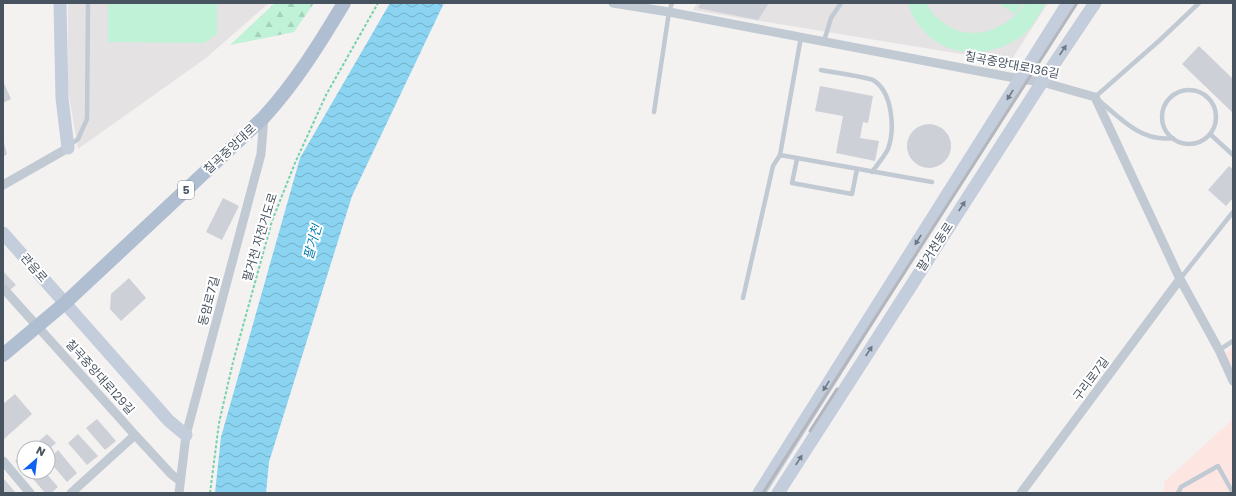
<svg xmlns="http://www.w3.org/2000/svg" width="1236" height="496" viewBox="0 0 1236 496" font-family="Poppins,'Noto Sans KR',sans-serif">
<style>
.education{fill:#e5e2e3}
.medical{fill:#fde6e2}
.grass{fill:#bff2d6}
.forest{fill:url(#forest-firs)}
.water{fill:url(#water-waves)}
.building{fill:#cdd0d6}
.lines{fill:none;stroke-linecap:round;stroke-linejoin:round}
.path{stroke:#74d2ab;stroke-width:2;stroke-dasharray:3 2;stroke-linecap:butt}
.lane{stroke:#c1cad3;stroke-width:4.5}
.street{stroke:#c1cad3;stroke-width:9}
.secondary{stroke:#c3cddb;stroke-width:13}
.primary{stroke:#b0bed1;stroke-width:14}
.rail{stroke:#b3b6bc;stroke-width:3}
.oneway{fill:#6d7885}
.labels{text-anchor:middle;stroke-width:4;stroke-linejoin:round;paint-order:stroke}
.shield{fill:#fff;stroke:#7f8790;stroke-width:1}
.shield-label{font-size:11px;font-weight:bold;fill:#485360}
.street-label{font-size:12px;fill:#485360;stroke:#fff}
.water-label{font-size:13px;font-style:italic;fill:#067eae;stroke:#fff}
</style>
<defs>
<pattern id="forest-firs" width="22" height="20" patternUnits="userSpaceOnUse"><rect width="22" height="20" fill="#bff2d6"/><path d="M5 1l3.5 6h-7zM16 11l3.5 6h-7z" fill="#a6d1ba"/></pattern>
<pattern id="water-waves" width="16" height="10" patternUnits="userSpaceOnUse"><rect width="16" height="10" fill="#8ad4f1"/><path d="M0 5q4-4 8 0t8 0" fill="none" stroke="#73afc7"/></pattern>
</defs>
<rect width="100%" height="100%" fill="#f4f1f1"/>
<path class="education" d="M68,3H269L206,58L78,149L68,90Z
M697,3H1048L1010,62L693,10Z"/>
<path class="medical" d="M1233,347V386L1222,356Z
M1233,419V493H1163L1165,481Z"/>
<path class="grass" d="M108,3H217V34L204,43L108,42Z
M908,3H926C930,9 934,16 940,20C967,45 1008,31 1025,3H1046C1039,14 1033,27 1023,35C982,67 923,54 908,3Z
M998,3H1023L1015,14Z"/>
<path class="forest" d="M275,3H314L294,32L230,45Z"/>
<path class="water" d="M390,3H444L352,196L269,462L266,493H215L221,437L300,158Z"/>
<path class="building" d="M701,3H769L758,20L698,8Z
M1199,46L1233,79V113L1182,64Z
M3,81L11,99L3,103Z
M820,86L873,96L868,123L863,122L860,138L879,141L875,161L836,153L843,116L815,111Z
M907 146a22 22 0 1 1 44 0a22 22 0 1 1-44 0Z
M3,140L7,154L3,157Z
M1229,166L1233,169V198L1226,206L1208,190Z
M223,198L239,206L222,240L206,232Z
M3,271L16,285L10,290L3,282Z
M129,278L146,298L121,321L110,309L111,294Z
M15,394L32,414L4,439L3,404Z
M97,419L116,441L105,450L86,428Z
M47,434L56,443L48,450V448H31Z
M78,434L98,456L87,465L68,443Z
M58,450L77,473L67,482L48,460Z
M24,454V467L22,469L15,461Z
M30,472H45L58,487L51,493H45L28,473Z
M3,478L16,493H3Z"/>
<g class="lines">
<path class="path" d="M210,493L219,423L233,362L272,221L295,163L326,95L378,3"/>
<path class="lane" d="M801,37L780,155L932,182
M824,41L831,18L841,3
M821,70C831,72 867,77 873,80C893,92 895,130 888,149C884,157 877,165 872,172
M1162 117a27 27 0 1 1 54 0a27 27 0 1 1-54 0Z
M654,112L669,12L672,3
M1210,134L1233,155
M1173,138C1141,143 1118,116 1095,97L1160,40L1199,3
M70,145L78,139L87,119L88,3
M797,159L792,183L852,194L857,169
M1180,279L1233,212
M743,298L773,166L780,155
M1219,350L1233,341
M1178,493L1181,487L1218,466L1233,493"/>
<path class="street" d="M613,3L669,12L1020,79L1042,82L1095,97L1180,279L1219,350L1233,381
M3,185L68,148
M3,288L135,435L171,474L180,481
M3,461L30,493
M71,493L135,435
M179,493L186,435L261,154L264,117
M1021,493L1180,279"/>
<path class="secondary" d="M60,3L62,98L68,148
M3,233L169,421L186,435
M759,493L1068,3
M778,493L1042,82L1095,3"/>
<path class="primary" d="M3,355L65,303L264,117C296,82 320,43 344,3"/>
<path class="rail" d="M810,431L837,389
M763,493L1077,3"/>
</g>
<defs><path id="oneway-solid" d="M-6-.8H1V-3.2L6.5 0L1 3.2V.8H-6Z"/></defs>
<g class="oneway">
<use href="#oneway-solid" transform="translate(1063 50) rotate(-56)"/>
<use href="#oneway-solid" transform="translate(1010 95) rotate(122)"/>
<use href="#oneway-solid" transform="translate(962 206) rotate(-57)"/>
<use href="#oneway-solid" transform="translate(918 240) rotate(122)"/>
<use href="#oneway-solid" transform="translate(869 351) rotate(-57)"/>
<use href="#oneway-solid" transform="translate(826 386) rotate(122)"/>
<use href="#oneway-solid" transform="translate(799 460) rotate(-57)"/>
</g>
<g class="labels">
<rect class="shield" x="178" y="181" width="16" height="18" rx="3"/>
<g class="shield-label">
<text x="186" y="194">5</text>
</g>
<g class="street-label">
<text transform="translate(1012 65) rotate(11)" y="4">칠곡중앙대로136길</text>
<text transform="translate(230 149) rotate(-43)" y="4">칠곡중앙대로</text>
<text transform="translate(260 237) rotate(-73)" y="4">팔거천 자전거도로</text>
<text transform="translate(935 247) rotate(-57)" y="4">팔거천동로</text>
<text transform="translate(34 268) rotate(49)" y="4">관음로</text>
<text transform="translate(209 301) rotate(-75)" y="4">동암로7길</text>
<text transform="translate(100 377) rotate(48)" y="4">칠곡중앙대로129길</text>
<text transform="translate(1091 379) rotate(-53)" y="4">구리로7길</text>
</g>
<g class="water-label">
<text transform="translate(312 242) rotate(-75)" y="5">팔거천</text>
</g>
</g>
<rect width="1236" height="496" fill="none" stroke="#485360" stroke-width="8"/>
<g transform="translate(36 460) rotate(28)"><circle r="19" fill="#ffffff" stroke="#b6babf"/>
<path d="M0-3L7 15L0 10L-7 15Z" fill="#1061ef"/>
<text y="-6" font-size="11" font-weight="bold" text-anchor="middle" fill="#485360">N</text>
</g>
</svg>
